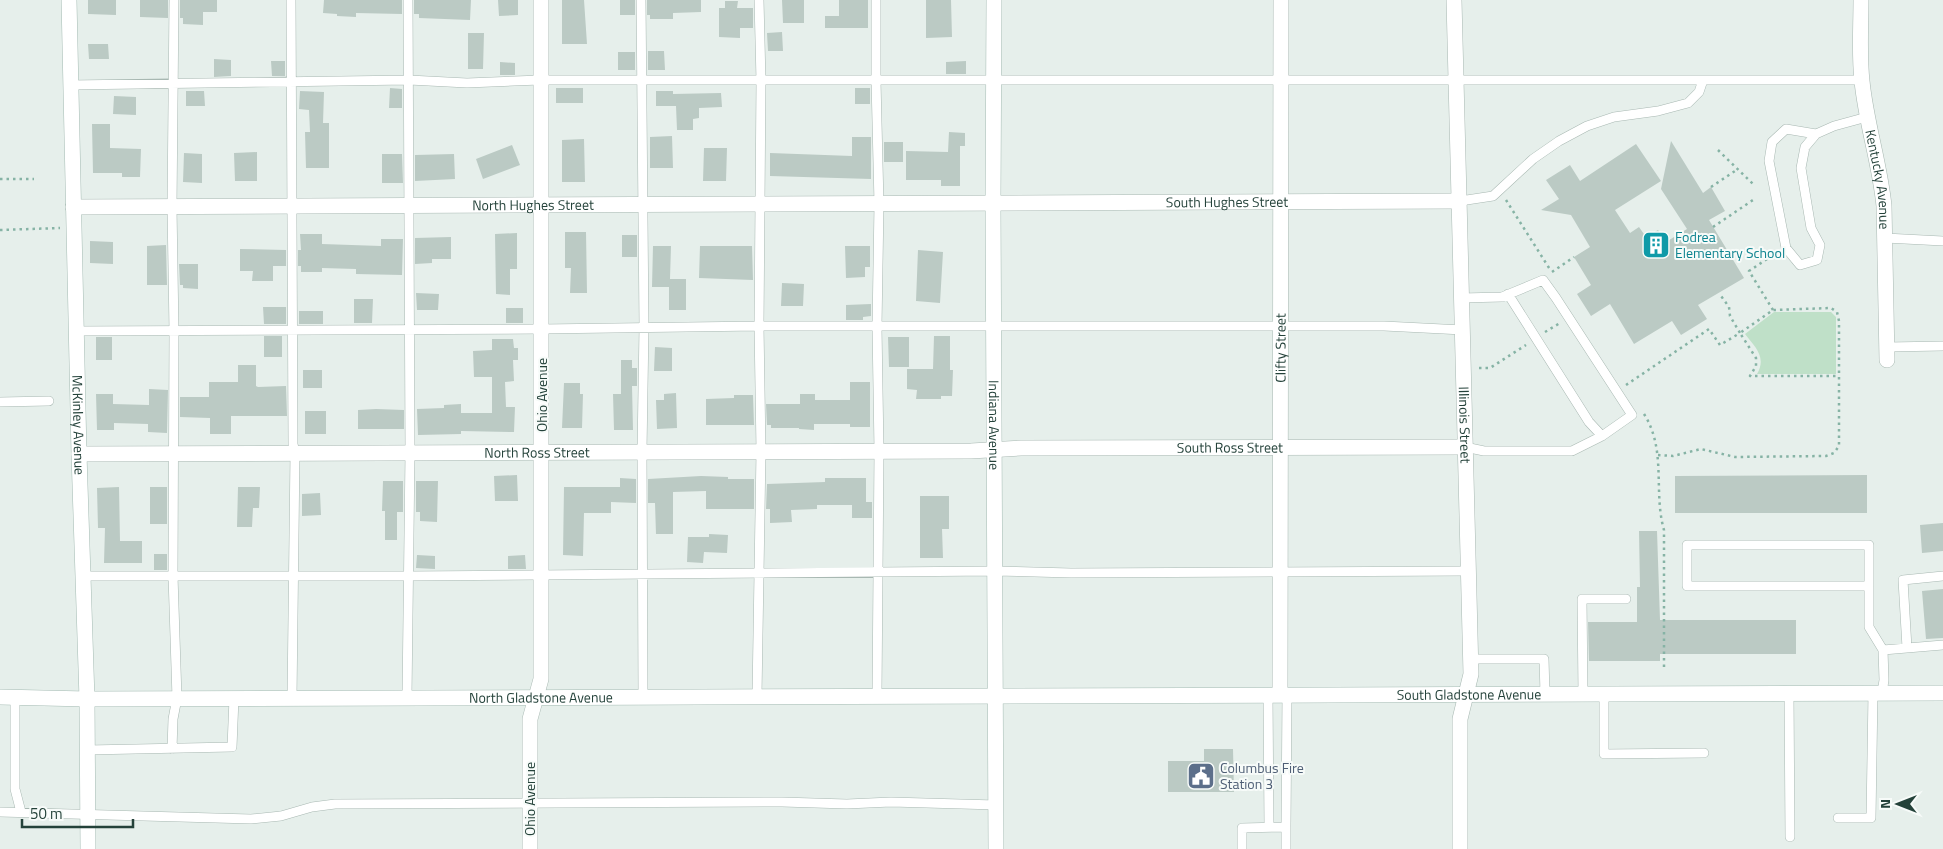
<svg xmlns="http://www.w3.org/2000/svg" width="1943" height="849" viewBox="0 0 1943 849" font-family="'Titillium Web',sans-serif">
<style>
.green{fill:#bfe0c8}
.building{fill:#bbcac4}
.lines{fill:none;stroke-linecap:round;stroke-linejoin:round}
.lane-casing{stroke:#a8b8b2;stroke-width:10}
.street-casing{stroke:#a8b8b2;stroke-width:16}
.secondary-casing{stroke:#a4bbb3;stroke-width:16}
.path{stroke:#86b3a5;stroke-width:2.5;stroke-dasharray:2.5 4;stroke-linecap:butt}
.lane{stroke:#fff;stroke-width:9}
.street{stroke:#fff;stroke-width:15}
.secondary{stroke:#fff;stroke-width:15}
.labels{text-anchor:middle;stroke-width:4;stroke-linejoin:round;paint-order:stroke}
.street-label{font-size:14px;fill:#24423a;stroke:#f7fbf9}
.culture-label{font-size:14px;fill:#0d838f;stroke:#f7fbf9;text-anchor:start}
.service-label{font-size:14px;fill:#4e5e75;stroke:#f7fbf9;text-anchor:start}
</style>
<rect width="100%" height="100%" fill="#e6efeb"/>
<path class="green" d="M1774,312H1831L1836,317V374H1757C1767,357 1755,347 1745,334Z"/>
<path class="building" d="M88,0H116V15L88,14Z
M140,0H168V18L140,17Z
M180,0H217V12H203V25L183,24V18H180Z
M324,0H402V14L356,13V17L337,16V14L323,13Z
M414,0H471L470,20L419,18V14H414Z
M498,0H518V15L499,16Z
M562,0H584L587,44H562Z
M620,0H635V15H620Z
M647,0H701V12L673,13V19H650V15H647Z
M782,0H804V23H783Z
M839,0H868V28H825V16H839Z
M926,0H951L952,37L926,38Z
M725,1H738L737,8H753V28H740V38L719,37V8H725Z
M782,32L783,51H768L767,33Z
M468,33H484L483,69H468Z
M88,44H108L109,59H89Z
M664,51L665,70H648V51Z
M618,52H635V70H618Z
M214,59L231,60V76L214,77Z
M271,61H285V76H272Z
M966,61V74H946V62Z
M500,62L515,63V75H500Z
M390,88L402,89V108H389Z
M556,88H583V103H556Z
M855,88H870V104H855Z
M186,91H204L205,106H186Z
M300,91L324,92L323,123H329V168H306L305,132H310L309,110L299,109Z
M656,91H673V94L721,93L722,107L699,108V118L693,119V130H677L676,106H656Z
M114,96L136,97V115L113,114Z
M92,124H110V148L141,149L140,177H122V173H93Z
M949,132L965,133V146H960V186H941V180H906V151L948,152Z
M672,136L673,168H650V137Z
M852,137H871V179L770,176V153L852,156Z
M584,139L585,182H562V140Z
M1671,141L1703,193L1711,187L1725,211L1709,220L1744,278L1698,305L1707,319L1681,335L1672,321L1634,344L1610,304L1591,316L1577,294L1591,285L1574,257L1590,247L1571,215L1541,210L1559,199L1546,180L1570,165L1580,181L1636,144L1661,181L1615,210L1630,233L1639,227L1646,237L1658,230L1666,242L1687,229L1661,189Z
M884,142H903V162H884Z
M512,145L520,165L483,179L476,159Z
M704,148H727L726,181H703Z
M257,152V181H235L234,153Z
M184,153L202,154V183L183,182Z
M382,154H402L403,183H382Z
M454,154L455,179L415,181V155Z
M565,232H586L587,293H570L571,268H565Z
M517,233V269H510V295L496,294L495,234Z
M300,234H322V244L381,246V239H403L402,275L356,274V269L322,268V272H301V266H298V250H301Z
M622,235H637V257H622Z
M451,237V259H432V263L415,264V238Z
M90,241L113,242V264L90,263Z
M166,245L167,285H147V246Z
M653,246H671L670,279H686V310H669V287H652Z
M700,246H752L753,280L699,278Z
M845,246H870V267H865V277L846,278Z
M240,249L286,250V266H273V281H252L253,271H240Z
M918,250L943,252L940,303L916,301Z
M179,264H198V289L183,288V285H180Z
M782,283L804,284L803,306H781Z
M416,293L439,294L438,310H417Z
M354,299H373L372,323H354Z
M871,304V316L863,317V320H846V305Z
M263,307H286V324H264Z
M506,308H523V323H506Z
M299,311H323V324H299Z
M264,336H282V357H264Z
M934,336H950V370H953L952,396H941V399H916L917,390L907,389V369H933Z
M96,337H112V360H96Z
M888,337H909V367H889Z
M492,339H513L514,348H518V360H513L514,381L505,382L506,407H515L514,432L461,431V434L418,435L417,409L444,408V405L461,404V413H492V377H474L473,351L492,350Z
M655,347L672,348V371H654Z
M621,360H632V368H637V386H632L633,430H614L613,394H621Z
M238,365H256V386L258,387L286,386L287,416H231V434H210V418L180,417V397H209V382H238Z
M303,370H322V388H303Z
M850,382H870V427H850V424H814V430L799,429V428H771V425H767L766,404H800V394H815V400H850Z
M564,383H580V394H583L582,428H562Z
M149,389L168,390L167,433L148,432V424L114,423V430H97L96,394H113V404L149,405Z
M676,393L677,428L657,429L656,400H664V394Z
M734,395H753L754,425H706V399L734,398Z
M376,409L404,410V429H358V410Z
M305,411H326V434H305Z
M517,475L518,501H495L494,476Z
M1867,475V513H1675V476Z
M701,476L728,477V479H754V509H706V491L673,492V534H656L655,503H648V479Z
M620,478L636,479V503L611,502V513H584L583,556L563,555L564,487H620Z
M825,478H866V502H872V518H852V505H817V509L791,510L792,522L770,523V509H766L767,484L825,482Z
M383,481H403V512H397V540H385V511H382Z
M416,481H438L437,522L420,521V512H416Z
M119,487L120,541H142V563H104L105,528H98L97,488Z
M150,487H167V524H150Z
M238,487H260L259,508H253L252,527H237Z
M320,493L321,515L302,516V494Z
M920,496H949V529H942L943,558H920Z
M1943,523V551L1922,553L1920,525Z
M1639,531H1657L1660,620H1796V654H1660V661H1589L1588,622H1637V587H1640Z
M709,534L728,535L727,553L704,552L703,563L687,562L688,537H709Z
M154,554H167V570H154Z
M417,555L435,556V569L416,568Z
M525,555L526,569H508V556Z
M1943,589V638L1926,639L1922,591Z
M1204,749H1233L1234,792H1168V761H1204Z"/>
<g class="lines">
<g class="lane-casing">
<path id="lane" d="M291,0L293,444L295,453L292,698
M641,0L644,327L642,451L643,696
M876,0V81L879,204L877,327L879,451L877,695
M71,85L409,80L467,83L540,80H1862
M1816,134L1786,129L1772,142L1769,161L1786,248L1800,265L1817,260L1820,245L1811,228L1801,168L1805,147L1816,134L1834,126L1867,117
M1460,201L1493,196L1533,159L1559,141L1587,126L1614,117L1658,111L1688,103L1699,92L1703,80
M1885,238L1943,241
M1508,294L1589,422L1602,436
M1462,298L1502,297L1543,280L1556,298L1632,415L1602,436L1572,451H1484L1465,447
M76,331L542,329L759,326H1384L1463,330
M1888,347L1943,346
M0,402L49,401
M83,576H409L995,571L1071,573L1468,571
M1869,586H1687V545H1869V627L1883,650
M1907,648L1903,580L1943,576
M1471,659H1544L1545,694
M1789,693L1790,837
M1882,693L1884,680L1883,650L1943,645
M1268,694L1269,827
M1583,694L1582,599H1626
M1604,694V754L1704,753
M757,696L761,451L759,326L761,81L759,0
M15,697V789L21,812
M407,697L410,453L408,0
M172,749L173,719L177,698L173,576L174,331L172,207L174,0
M88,750L232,747L234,698
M0,812L251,819L281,816L312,807L335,804L782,802L847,804L891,802L996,805
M1838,818H1871L1873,693
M1286,827L1287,694
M1242,849V828L1286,827V849"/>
</g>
<g class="street-casing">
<g id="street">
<path id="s1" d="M1454,0L1471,674L1460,719V849"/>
<path id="s2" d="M1861,0C1861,27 1859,54 1862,81C1866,123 1880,164 1884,206L1887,360"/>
<path id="s3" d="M73,207L1460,201"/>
<path id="s4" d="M79,454L971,451L1021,448L1465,447"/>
<path id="s5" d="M1280,694L1281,0"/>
<path d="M530,849V719L541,679V0"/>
</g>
</g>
<g class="secondary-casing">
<g id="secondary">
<path id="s6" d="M69,0L79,454L87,699L88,849"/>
<path id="s7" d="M994,0L993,203L996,849"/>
<path id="s8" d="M0,697L87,699L1943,693"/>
</g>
</g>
<path class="path" d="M1718,150L1754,185
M0,179H34
M1711,187L1738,169
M1506,200L1551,271
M1713,227L1756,198
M0,230L60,228
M1767,259L1749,271L1773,310
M1552,272L1574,257
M1545,332L1560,323
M1479,368H1490L1526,345
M1626,385L1709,329L1720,345L1740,333L1730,316L1729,307L1721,296
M1644,414C1667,450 1653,492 1664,530V667
M1658,455L1673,456L1701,449L1735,457L1826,456L1834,453L1839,446V321L1837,312L1831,308L1773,310L1740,333L1756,358V366L1750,376H1839"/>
<use href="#lane" class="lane"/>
<use href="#street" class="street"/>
<use href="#secondary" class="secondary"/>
</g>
<defs>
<g id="building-square" transform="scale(1.4375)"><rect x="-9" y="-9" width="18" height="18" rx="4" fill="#0f9aa8" stroke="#f7fbf9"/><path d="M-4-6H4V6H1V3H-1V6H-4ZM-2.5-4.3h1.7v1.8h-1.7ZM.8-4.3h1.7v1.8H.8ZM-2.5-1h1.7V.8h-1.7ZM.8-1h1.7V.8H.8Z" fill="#fff"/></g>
<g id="civic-square" transform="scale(1.4375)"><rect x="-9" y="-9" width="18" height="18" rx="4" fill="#5c6f8a" stroke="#f7fbf9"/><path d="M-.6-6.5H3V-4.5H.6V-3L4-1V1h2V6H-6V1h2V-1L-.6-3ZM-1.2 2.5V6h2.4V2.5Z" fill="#fff"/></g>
</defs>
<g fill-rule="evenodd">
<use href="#building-square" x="1656" y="245"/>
<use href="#civic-square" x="1201" y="776"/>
</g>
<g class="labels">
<g class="street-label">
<text dy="5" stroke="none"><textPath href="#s2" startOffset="181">Kentucky Avenue</textPath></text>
<text dy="5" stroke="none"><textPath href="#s3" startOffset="1154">South Hughes Street</textPath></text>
<text dy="5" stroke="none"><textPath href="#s3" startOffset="460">North Hughes Street</textPath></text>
<text dy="5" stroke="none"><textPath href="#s5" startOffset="346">Clifty Street</textPath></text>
<text transform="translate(542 395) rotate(-90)" y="5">Ohio Avenue</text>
<text dy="5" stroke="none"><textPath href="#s7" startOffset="425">Indiana Avenue</textPath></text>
<text dy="5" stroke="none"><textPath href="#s6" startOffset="425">McKinley Avenue</textPath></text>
<text dy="5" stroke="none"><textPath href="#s1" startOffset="425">Illinois Street</textPath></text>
<text dy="5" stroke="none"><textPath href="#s4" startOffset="1151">South Ross Street</textPath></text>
<text dy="5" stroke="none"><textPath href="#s4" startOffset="458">North Ross Street</textPath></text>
<text dy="5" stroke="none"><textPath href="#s8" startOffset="1469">South Gladstone Avenue</textPath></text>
<text dy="5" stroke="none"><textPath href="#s8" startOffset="541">North Gladstone Avenue</textPath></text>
<text transform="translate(530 799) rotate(-90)" y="5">Ohio Avenue</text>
</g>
<g class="culture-label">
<text x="1675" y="242">Fodrea<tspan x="1675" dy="16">Elementary School</tspan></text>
</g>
<g class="service-label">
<text x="1220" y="773">Columbus Fire<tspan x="1220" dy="16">Station 3</tspan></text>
</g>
</g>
<g transform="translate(1898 804) rotate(270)" stroke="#f7fbf9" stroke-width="4" paint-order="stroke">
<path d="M0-4L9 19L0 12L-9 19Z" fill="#24423a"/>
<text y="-8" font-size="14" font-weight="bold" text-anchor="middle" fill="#24423a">N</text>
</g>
<path d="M22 819v8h111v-8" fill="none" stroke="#24423a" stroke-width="2.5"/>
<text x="30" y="819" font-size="15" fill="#24423a" stroke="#f7fbf9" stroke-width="4" paint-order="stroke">50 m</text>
</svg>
